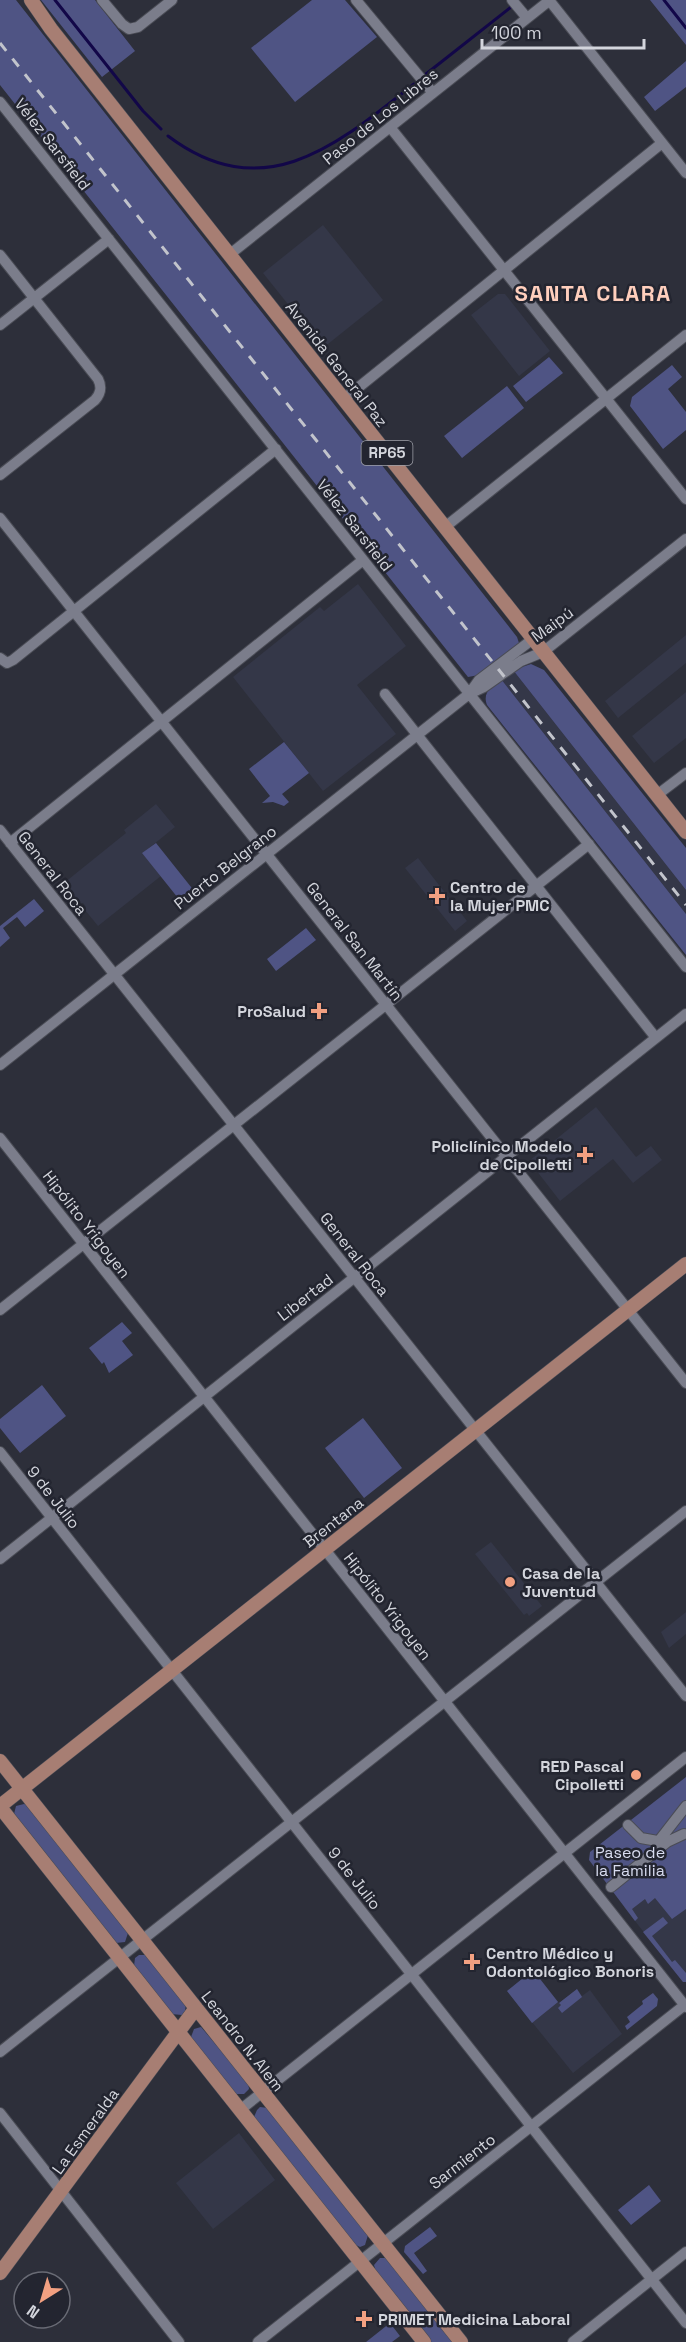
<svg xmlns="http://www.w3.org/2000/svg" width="686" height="2342" viewBox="0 0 686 2342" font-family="'Space Grotesk',sans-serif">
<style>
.built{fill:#343748}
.green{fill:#4f5484}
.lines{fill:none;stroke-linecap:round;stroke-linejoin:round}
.stream{stroke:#120748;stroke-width:3}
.minor-casing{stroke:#4a4c55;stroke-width:12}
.major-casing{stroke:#4a4c55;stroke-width:15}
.minor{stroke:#7b7d8b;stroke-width:10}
.major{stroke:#a77e73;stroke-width:14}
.rail{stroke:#c2c4cc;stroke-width:3;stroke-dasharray:10 10;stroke-linecap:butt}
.poi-dot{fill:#f2a081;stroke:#232530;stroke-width:2}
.labels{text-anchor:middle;stroke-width:5;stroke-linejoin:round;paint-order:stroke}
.shield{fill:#232530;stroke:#9ea0a8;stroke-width:1.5}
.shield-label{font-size:15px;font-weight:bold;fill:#d3d5dc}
.street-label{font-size:16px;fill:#d3d5dc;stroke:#232530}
.poi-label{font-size:16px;font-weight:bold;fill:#d3d5dc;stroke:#232530;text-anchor:start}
.park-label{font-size:16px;fill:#d8dcf0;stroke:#232530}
.district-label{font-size:22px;font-weight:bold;letter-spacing:1.5px;fill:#ffcfbd;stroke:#232530}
</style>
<rect width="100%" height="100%" fill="#2d2f3a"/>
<path class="built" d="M323,225L383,300L323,348L263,273Z
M498,294H505L550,351L519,376L471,315Z
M358,584L406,646L357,685L396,734L323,791L233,677L320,607L324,611Z
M686,635V663L618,718L605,701Z
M513,670L686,890V914L501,679Z
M686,692V738L654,763L632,736Z
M156,804L175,827L143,853L161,876L98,926L85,910L86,907L83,903H80L64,883L126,833L124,830Z
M418,858L467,921L455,931L405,868Z
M596,1107L636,1157L651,1146L662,1160L633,1183L613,1159L560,1201L529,1161Z
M491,1542L542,1606L529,1616L527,1613L524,1615L475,1554Z
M686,1612V1634L669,1648L661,1632Z
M681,1862L686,1868V1982H683L624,1907Z
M533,1970L559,2003L577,1989L582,1996L590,1990L622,2034L573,2073L507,1991Z
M239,2133L275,2180L213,2229L176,2183Z"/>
<path class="green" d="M0,0H16L517,637L519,643L516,647L479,675L468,677L0,85Z
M41,0H95L135,51L102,77Z
M312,0H345L377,37L295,102L251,48Z
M650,0H686V45Z
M686,61V87L655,111L644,97Z
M549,357L563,373L526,402L513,386Z
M672,365L682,377L668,389L686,412V430L663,449L630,406L632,397Z
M507,386L524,408L462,458L444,436Z
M531,664L544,670L686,848V890L513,670Z
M501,679L686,914V955L487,705C482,692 492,687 501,679Z
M284,742L309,773L282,794L289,802L284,806L273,802L262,803L270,796L249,769Z
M156,843L195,892L182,903L142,853Z
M34,899L44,911L25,927L17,917L3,928L10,938L0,947V926Z
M306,928L316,940L276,971L267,959Z
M122,1322L132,1333L122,1341L133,1355L109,1373L104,1362L102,1364L89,1348Z
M42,1385L66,1416L20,1453L0,1428V1419Z
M363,1418L402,1468L364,1498L325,1448Z
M686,1777V1909L672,1919L655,1898L648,1904L645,1899L632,1909L638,1918L635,1921L589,1860L590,1852Z
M24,1804L28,1805L128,1933L125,1942L116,1943L14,1814L16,1806Z
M663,1917L668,1923L652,1936L672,1962L675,1960L686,1973V1982H683L643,1932Z
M139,1955H146L186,2004L185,2011L182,2015L171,2014L134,1966L135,1958Z
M533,1970L558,2002L532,2023L507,1991Z
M577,1989L582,1997L562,2013L558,2008L561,2005L559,2003Z
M653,1993L658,1999L657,2006L627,2030L625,2026L630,2022L627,2017L643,2004L642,2001Z
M201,2027L248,2082L249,2089L244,2094H235L191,2037L194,2029Z
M260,2107L268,2108L368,2235L365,2245L360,2247L354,2244L254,2117L257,2110Z
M649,2185L661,2201L631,2225L618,2210Z
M430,2227L437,2236L414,2253L427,2271L423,2274L404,2252L405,2246Z
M380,2258H387L454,2342H431L376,2272L374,2265Z
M390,2323L400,2336L392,2342H366Z"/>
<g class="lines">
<path class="stream" d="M55,0L143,111L161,129
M664,0L686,28
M426,74L511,7
M168,136C264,208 337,145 414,84"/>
<g class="minor-casing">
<path id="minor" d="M102,0L122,24L129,29L138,27L172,0
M356,0L433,93
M512,0L527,18
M549,0L686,173
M0,102L686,967
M390,127L686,499
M0,255L98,379C102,387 101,393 95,400L0,475
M229,255L550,0
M0,325L109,239
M344,399L662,143
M0,518L686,1383
M445,527L686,335
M0,658L7,663L13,660L276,449
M385,694L656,1038
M469,694L479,680L533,639
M657,795L686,773
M0,830L686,1696
M10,843L363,560
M0,1065L469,694L484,687L521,661L543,652L686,539
M0,1138L686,2007
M0,1310L589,844
M0,1452L686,2323
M0,1559L686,1014
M628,1825L641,1838L663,1842
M658,1842L686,1806
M611,1887L667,1842L684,1834
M0,2052L686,1511
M240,2110L686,1757
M0,2113L179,2342
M258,2342L686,2004
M573,2342L686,2252"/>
</g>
<g class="major-casing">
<path id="major" d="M31,0L51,29L686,832
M0,1761L461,2342
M0,1806L686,1264
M0,1807L424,2342
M0,2273L196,2008"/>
</g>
<use href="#minor" class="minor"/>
<use href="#major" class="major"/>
<path class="rail" d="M0,43L686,905"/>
</g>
<g class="poi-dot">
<path d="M434 887h6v6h6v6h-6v6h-6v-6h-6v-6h6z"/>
<path d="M316 1002h6v6h6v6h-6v6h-6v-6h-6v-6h6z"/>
<path d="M582 1146h6v6h6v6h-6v6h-6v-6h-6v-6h6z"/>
<circle cx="510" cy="1582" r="6"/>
<circle cx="636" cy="1775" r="6"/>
<path d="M469 1953h6v6h6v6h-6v6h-6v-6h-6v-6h6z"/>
<path d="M361 2310h6v6h6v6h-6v6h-6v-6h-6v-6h6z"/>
</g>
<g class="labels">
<rect class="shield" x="361.5" y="441" width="51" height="24" rx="4.5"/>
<g class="shield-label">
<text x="387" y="458">RP65</text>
</g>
<g class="street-label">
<text transform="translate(380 116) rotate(-39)" y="6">Paso de Los Libres</text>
<text transform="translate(53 144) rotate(52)" y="6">Vélez Sarsfield</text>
<text transform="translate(337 364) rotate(52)" y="6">Avenida General Paz</text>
<text transform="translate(355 525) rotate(52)" y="6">Vélez Sarsfield</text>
<text transform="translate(552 624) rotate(-36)" y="6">Maipú</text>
<text transform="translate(225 867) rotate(-38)" y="6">Puerto Belgrano</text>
<text transform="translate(53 873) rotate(52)" y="6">General Roca</text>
<text transform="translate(355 941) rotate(52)" y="6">General San Martín</text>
<text transform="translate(87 1224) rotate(52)" y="6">Hipólito Yrigoyen</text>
<text transform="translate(355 1254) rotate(52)" y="6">General Roca</text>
<text transform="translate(305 1297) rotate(-38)" y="6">Libertad</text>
<text transform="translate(54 1497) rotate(52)" y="6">9 de Julio</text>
<text transform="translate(333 1522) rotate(-38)" y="6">Brentana</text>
<text transform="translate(388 1606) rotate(52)" y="6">Hipólito Yrigoyen</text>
<text transform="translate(355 1878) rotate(52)" y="6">9 de Julio</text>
<text transform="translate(243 2041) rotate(52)" y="6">Leandro N. Alem</text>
<text transform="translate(85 2131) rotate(-54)" y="6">La Esmeralda</text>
<text transform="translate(462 2161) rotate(-38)" y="6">Sarmiento</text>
</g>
<g class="poi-label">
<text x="450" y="893">Centro de<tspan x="450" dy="18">la Mujer PMC</tspan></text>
<text x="306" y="1017" text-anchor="end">ProSalud</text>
<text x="572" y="1152" text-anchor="end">Policlínico Modelo<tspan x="572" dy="18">de Cipolletti</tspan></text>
<text x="522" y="1579">Casa de la<tspan x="522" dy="18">Juventud</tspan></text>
<text x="624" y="1772" text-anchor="end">RED Pascal<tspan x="624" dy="18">Cipolletti</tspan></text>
<text x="486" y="1959">Centro Médico y<tspan x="486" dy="18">Odontológico Bonoris</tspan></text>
<text x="378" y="2325">PRIMET Medicina Laboral</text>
</g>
<g class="park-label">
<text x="630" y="1858">Paseo de<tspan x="630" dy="18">la Familia</tspan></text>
</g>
<g class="district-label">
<text x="593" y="301">SANTA CLARA</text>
</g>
</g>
<g transform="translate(42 2300) rotate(217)"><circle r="28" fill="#232530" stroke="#696b75" stroke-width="1.5"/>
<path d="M0-4.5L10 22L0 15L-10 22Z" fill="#f2a081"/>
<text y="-9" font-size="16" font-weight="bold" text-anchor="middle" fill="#d3d5dc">N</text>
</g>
<path d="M482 39v9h162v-9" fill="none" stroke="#d3d5dc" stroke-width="3"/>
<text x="491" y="39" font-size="18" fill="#d3d5dc" stroke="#232530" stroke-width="4.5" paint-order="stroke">100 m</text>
</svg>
